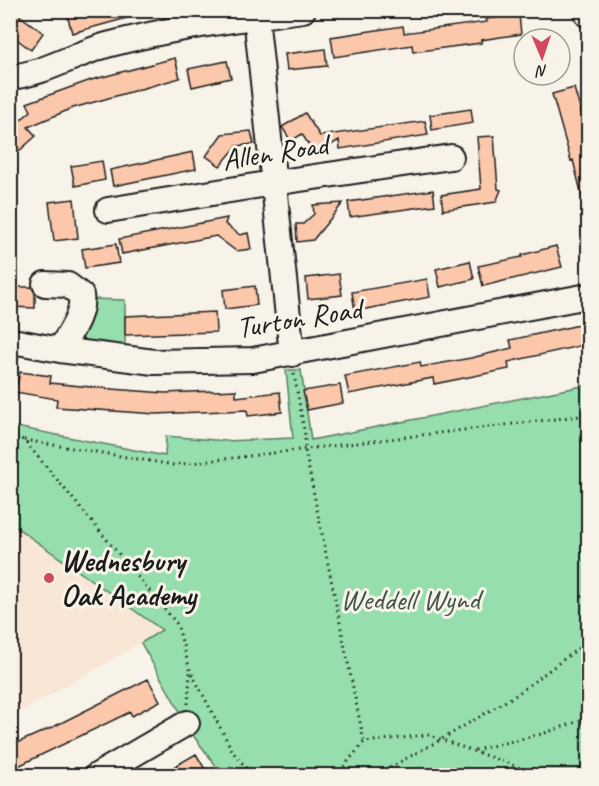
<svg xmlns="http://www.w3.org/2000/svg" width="599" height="786" viewBox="0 0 599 786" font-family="Caveat,sans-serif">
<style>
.built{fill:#f8e6d6}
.green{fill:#96dead;stroke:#597d64;stroke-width:1.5}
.building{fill:#fbc8ab;stroke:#1c1c1c;stroke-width:1.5}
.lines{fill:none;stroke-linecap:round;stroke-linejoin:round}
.minor-casing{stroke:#1c1c1c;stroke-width:28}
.path{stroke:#1c1c1c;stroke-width:3;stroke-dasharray:1.5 4.5;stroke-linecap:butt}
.minor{stroke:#f7f3e8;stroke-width:24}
.poi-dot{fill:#d1495b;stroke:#f7f3e8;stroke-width:2}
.labels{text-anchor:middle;stroke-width:6;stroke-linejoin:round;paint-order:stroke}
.street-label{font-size:30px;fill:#1c1c1c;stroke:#f7f3e8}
.poi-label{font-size:30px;font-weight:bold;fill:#1c1c1c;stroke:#f7f3e8;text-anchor:start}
.park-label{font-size:30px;fill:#415648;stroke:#f7f3e8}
</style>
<rect width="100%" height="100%" fill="#f7f3e8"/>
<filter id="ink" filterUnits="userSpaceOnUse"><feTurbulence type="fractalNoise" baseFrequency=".0167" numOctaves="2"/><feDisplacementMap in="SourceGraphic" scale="12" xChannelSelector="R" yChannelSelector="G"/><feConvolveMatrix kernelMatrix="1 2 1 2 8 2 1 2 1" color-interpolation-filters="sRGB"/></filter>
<g filter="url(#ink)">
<path class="built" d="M10,483L13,526L162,631L11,717Z"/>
<path class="green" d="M88,299L125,300V347L73,341Z
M10,320L17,321L19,351L11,426L165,456L166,436L227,441L293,438L286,370H301L311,440L588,385V775H223L195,738L141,643L162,630L13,525L10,483Z"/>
<path class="building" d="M66,10H137L138,15L72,33Z
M19,15L43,33L31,50L10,34V27Z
M519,15L521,34L481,40V43L413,52L412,45L334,57L331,37L403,26L404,33L487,22L486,19Z
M325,49L327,66L287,70L285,54Z
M175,58L180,78L73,108L28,127L36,136L10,159V129L31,111L27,103L91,80Z
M227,61L231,78L192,87L188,69Z
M574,88L588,136V204H584L573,160L571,161L552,94Z
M471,109L473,123L432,130L430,115Z
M305,113L320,136L425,121L428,135L340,149L339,140L315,155L302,134L291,141L282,127Z
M251,131L254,144L237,146L220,166L206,156L222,134Z
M494,136L498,189L501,190L496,202L443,210L441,195L481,189L477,137Z
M193,152L196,169L113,186L110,170Z
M102,161L105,180L75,186L71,166Z
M433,190L435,205L350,217L348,202Z
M74,199L78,238L54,241L49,202Z
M343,203L313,240L297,242L296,224H303L314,214L313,205Z
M227,218L225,224L240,235L248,233L251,249L236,251L216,236L122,254L119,239Z
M116,244L119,263L85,268L82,249Z
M556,246L562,267L483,286L478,266L522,257V255Z
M470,261L474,279L440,287L436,269Z
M339,274L342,295L308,299L306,278Z
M427,279L430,297L355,311L352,292Z
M255,286L257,305L225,309L223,290Z
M10,287H32L35,293V308L10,307Z
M215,312L216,332L125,335V316Z
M584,324L588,344L508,362L509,369L434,384L433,378L349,394L345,376L420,362L421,367L471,358L512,348L510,340Z
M20,372L51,376L50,383L112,389L165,393L236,390V397L280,392L282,412L248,416L247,410L156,414L56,407L57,399L15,392Z
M340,385L343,403L307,410L303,391Z
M148,679L160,701L132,716L130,712L10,770V746L51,728Z
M196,754L209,776H158Z"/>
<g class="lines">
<g class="minor-casing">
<path id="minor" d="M585,10L588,15
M256,16L292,354
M10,77C44,74 75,54 107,45C171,28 237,19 303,10
M108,210L273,183L451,157
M45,284L68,285L81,295C84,315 69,333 60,350
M18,342L60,350L154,362L253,360L588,296
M96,776L187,723"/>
</g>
<path class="path" d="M294,374L305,435V450L364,742
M10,436L24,440L177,624L190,670L233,752L253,776
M24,440L174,465L588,415
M188,704L190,672
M475,750L542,734L588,718
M336,776L364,742L428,735L543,776
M374,776L442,739L516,695L588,641"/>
<use href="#minor" class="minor"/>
</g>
</g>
<circle class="poi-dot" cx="49" cy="578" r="6"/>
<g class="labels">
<g class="street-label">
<text transform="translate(275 152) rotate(-9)" y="10">Allen Road</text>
<text transform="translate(299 318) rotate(-9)" y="10">Turton Road</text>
</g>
<g class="poi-label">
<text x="61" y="571">Wednesbury<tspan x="61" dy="34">Oak Academy</tspan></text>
</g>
<g class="park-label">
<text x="410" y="609">Weddell Wynd</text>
</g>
</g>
<rect width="599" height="786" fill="none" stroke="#f7f3e8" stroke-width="36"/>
<rect x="18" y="18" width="563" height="750" fill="none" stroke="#1c1c1c" stroke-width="2" filter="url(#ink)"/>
<g transform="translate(542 57) rotate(178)"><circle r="28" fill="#f7f3e8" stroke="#9f9d96" stroke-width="1.5"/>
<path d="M0-4.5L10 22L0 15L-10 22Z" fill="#d1495b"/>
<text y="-9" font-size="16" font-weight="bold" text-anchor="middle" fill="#1c1c1c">N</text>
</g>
</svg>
